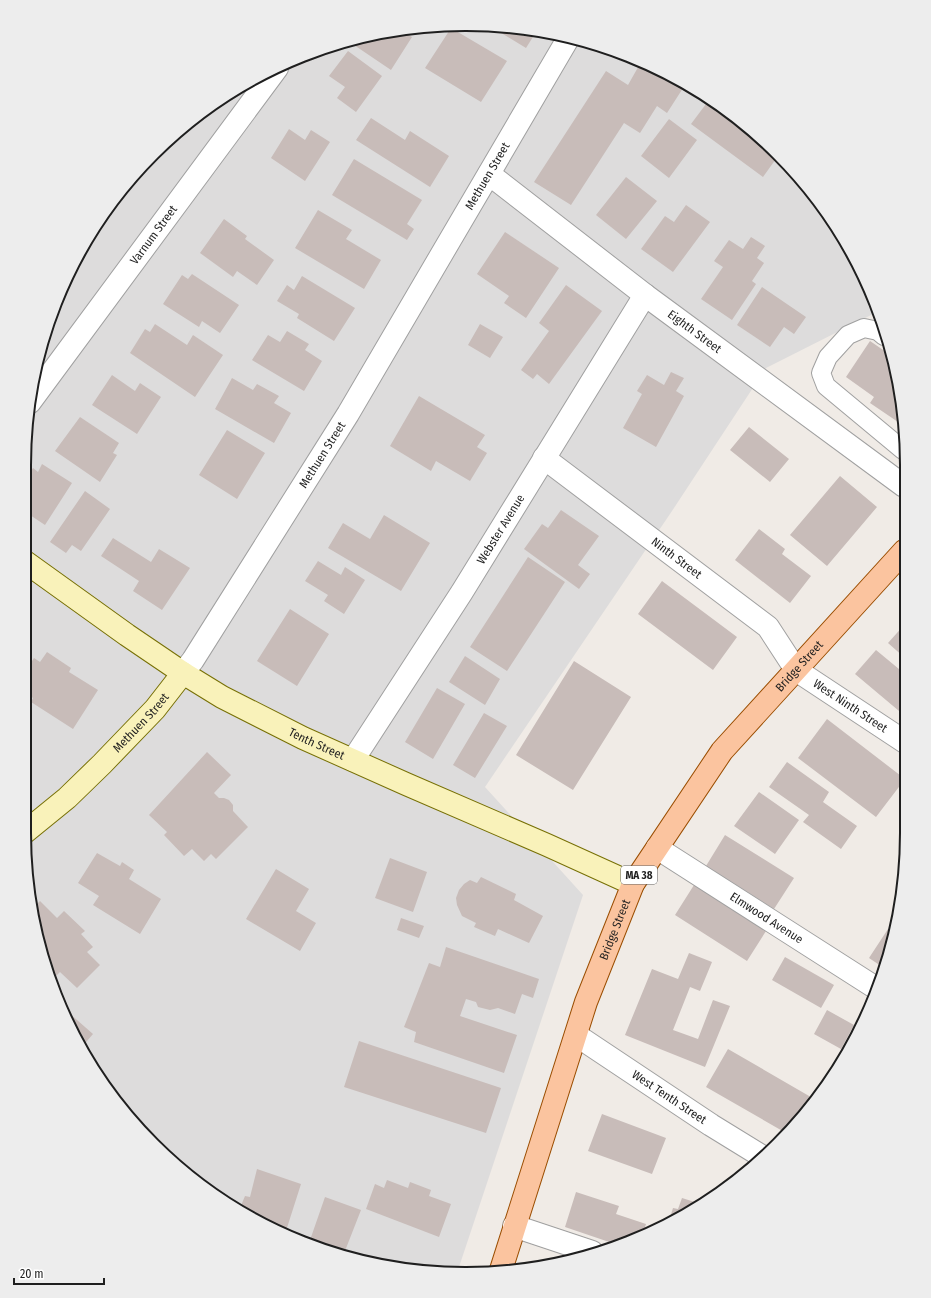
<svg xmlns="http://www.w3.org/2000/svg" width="931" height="1298" viewBox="0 0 931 1298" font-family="'Fira Sans Condensed',sans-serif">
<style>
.residential{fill:#dddcdc}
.building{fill:#c8bcb9}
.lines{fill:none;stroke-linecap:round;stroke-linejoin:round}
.lane-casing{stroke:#a0a0a0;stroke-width:20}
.street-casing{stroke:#a0a0a0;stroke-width:24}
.secondary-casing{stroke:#777005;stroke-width:24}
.primary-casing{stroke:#9a4d01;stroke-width:24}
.lane{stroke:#fff;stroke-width:18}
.street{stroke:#fff;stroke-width:22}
.secondary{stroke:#f9f2ba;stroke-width:22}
.primary{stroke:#fbc49f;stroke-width:22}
.labels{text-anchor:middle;stroke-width:3.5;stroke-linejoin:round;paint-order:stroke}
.shield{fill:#fff;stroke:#626262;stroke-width:1}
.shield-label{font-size:11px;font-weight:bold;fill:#1f1f1f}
.street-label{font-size:12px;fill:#1f1f1f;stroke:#fff}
.rim{fill:none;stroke:#1f1f1f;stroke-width:2}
</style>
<rect width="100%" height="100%" fill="#f0ebe6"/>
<path class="residential" d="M495,25L580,39L661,70L734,115L798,175L848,245L873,296L877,312L766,368L672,511L485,787L583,895L458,1270H408L351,1259L270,1229L174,1164L98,1078L69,1028L39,947L24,833V465L33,379L58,297L83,245L133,175L175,133L245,83L324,47L408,28Z"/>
<path class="building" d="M488,25H495L536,32L526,48Z
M421,27L417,33L409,28H412Z
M451,28L507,61L481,102L425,68Z
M400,30L412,37L391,70L354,45L357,40Z
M348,51L382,76L356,112L337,98L345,87L329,76Z
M641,62L661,70L685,85L667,113L657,106L640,133L624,123L571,205L534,182L606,71L628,85Z
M709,100L738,118L778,156L763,177L691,124Z
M371,118L405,140L410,131L449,156L430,187L356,140Z
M669,119L697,140L669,178L641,156Z
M289,129L305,140L311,130L330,142L305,181L271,158Z
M354,159L422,200L407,224L414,229L407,240L332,195Z
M626,177L657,201L626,239L596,215Z
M686,205L710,222L673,272L641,249L665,216L674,222Z
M318,210L352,230L346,239L381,260L364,289L295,248Z
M224,219L247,236L245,239L274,260L257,285L237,271L233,277L200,253Z
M505,232L559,268L526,318L504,303L509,296L477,274Z
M751,237L765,246L757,258L764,263L752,281L756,284L732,320L701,299L723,267L714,261L729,240L743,249Z
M192,274L239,305L220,333L202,321L199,327L163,304L182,275L188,279Z
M302,276L355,308L334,341L297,318L299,314L277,301L287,285L294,290Z
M566,285L602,311L549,384L537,374L533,379L521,370L549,331L539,323Z
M762,287L806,317L794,334L784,327L770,347L737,325Z
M155,324L187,345L193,335L223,355L195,397L130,353L145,329L150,332Z
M480,324L503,337L490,358L468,345Z
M287,331L309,344L305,350L322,361L304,391L252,360L268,335L280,342Z
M870,341L889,354L903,408V420L901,418L898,422L870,403L874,397L846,377Z
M671,372L684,378L676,391L684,396L656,447L623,428L642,394L637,391L647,375L664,385Z
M112,375L135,391L140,383L161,397L137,434L92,405Z
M232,378L253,390L257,384L279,396L274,403L291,413L274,443L215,409Z
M419,396L485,435L477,447L487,453L470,481L436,461L431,471L390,446Z
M80,417L119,443L113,453L117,455L100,482L55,451Z
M749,427L789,459L770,482L730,450Z
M227,430L265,453L237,499L199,475Z
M42,464L72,483L45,525L24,511V492L26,490L24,489V481L33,468L38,472Z
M840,476L877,507L827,566L790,535Z
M85,491L110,509L81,551L72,545L66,553L50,542Z
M561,510L599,536L578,565L590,574L579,589L524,549L542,524L548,528Z
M384,515L430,543L401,591L328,548L343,523L370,539Z
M759,529L785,549L782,554L811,576L790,603L735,560Z
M113,538L151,562L159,549L190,568L162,610L133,591L139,581L101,556Z
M528,557L565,582L507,671L470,647Z
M318,561L341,575L345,567L365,580L344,614L324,601L328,595L305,581Z
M662,581L737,637L713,670L638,614Z
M290,609L329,634L297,686L257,661Z
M905,624V658L888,643Z
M876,650L905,674V716L855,674Z
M47,652L71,668L69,672L98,690L73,729L31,702L33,698L24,691V673L34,658L40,662Z
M465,656L500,679L485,705L449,682Z
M574,661L631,697L573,790L516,755Z
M437,688L465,704L433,759L405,742Z
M484,713L507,726L475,778L453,765Z
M827,719L905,779L876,817L798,758Z
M207,752L231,775L214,793L219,798H224L229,800L233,805V811L248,827L216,859L211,854L204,861L192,849L184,856L164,835L167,832L149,815Z
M787,762L829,792L823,802L857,826L841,849L803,822L809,815L769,787Z
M759,792L799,820L775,854L734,826Z
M725,835L794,878L774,909L706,866Z
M97,853L120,866L122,862L134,870L129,879L161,899L140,934L93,905L99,896L78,883Z
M390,858L427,872L413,912L375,898Z
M276,869L309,889L296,911L316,923L300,951L246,919Z
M481,877L516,894L514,900L543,916L529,943L498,929L495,936L474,927L476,923L462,916L457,905L456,898L459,890L464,884L470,880L477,883Z
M694,885L766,931L747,961L675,915Z
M40,901L57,918L64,911L85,931L81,934L93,947L87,952L100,965L77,988L60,972L56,976L46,965L39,947L34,907Z
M401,918L424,926L419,938L397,930Z
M888,929L894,933L892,947L884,968L869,958Z
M446,947L539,979L533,998L522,994L515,1014L498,1008L490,1010L478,1007L476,1002L466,999L460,1016L517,1035L504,1073L414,1042L416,1032L404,1027L429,963L440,967Z
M689,953L712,962L700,991L690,987L673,1030L698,1039L713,1000L730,1006L705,1067L625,1035L652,969L678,979Z
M785,957L834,985L821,1008L772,980Z
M827,1010L854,1025L841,1049L814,1034Z
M69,1013L93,1034L81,1048L69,1028L65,1017Z
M359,1041L501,1088L486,1133L344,1087Z
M728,1049L816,1100L786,1133L706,1087Z
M602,1114L666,1138L652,1174L588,1151Z
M257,1169L301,1184L285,1234L270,1229L240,1208L245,1196L250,1197Z
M387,1180L408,1188L410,1182L431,1190L429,1196L451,1204L439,1237L366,1209L375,1184L384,1188Z
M576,1192L619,1206L616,1214L646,1224L642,1237L635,1240L618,1245L565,1227Z
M325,1197L361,1210L343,1256L309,1243Z
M682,1198L701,1204L686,1215L668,1224L673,1208L678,1209Z"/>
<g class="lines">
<g class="lane-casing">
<path id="lane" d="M884,336L878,331L864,328L848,335L828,357L821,373L826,386L903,450"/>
</g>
<g class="street-casing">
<g id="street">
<path id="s1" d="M489,174L645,295L904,486"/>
<path id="s2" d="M30,402L277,68"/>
<path id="s3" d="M544,458L768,627L796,670L905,742"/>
<path id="s4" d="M183,673L193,660L348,414L569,37"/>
<path id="s5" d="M353,760L462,592L645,295"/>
<path id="s6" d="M657,848L876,988"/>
<path id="s7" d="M576,1035L711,1125L763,1157"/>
<path d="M514,1226L592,1252"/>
</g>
</g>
<g class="secondary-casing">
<g id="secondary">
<path id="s8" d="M24,561L127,635L183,673L222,697L303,738L406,784L547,845L633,884"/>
<path id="s9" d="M24,833L67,798L102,764L155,709L183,673"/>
</g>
</g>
<g class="primary-casing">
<g id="primary">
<path id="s10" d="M501,1270L586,1002L633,884L722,751L904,551"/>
</g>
</g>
<use href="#lane" class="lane"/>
<use href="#street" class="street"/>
<use href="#secondary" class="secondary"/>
<use href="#primary" class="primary"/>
</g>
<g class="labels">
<rect class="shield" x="621" y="866" width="36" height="18" rx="3"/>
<g class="shield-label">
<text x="639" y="879">MA 38</text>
</g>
<g class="street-label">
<text dy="4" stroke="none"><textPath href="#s4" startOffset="583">Methuen Street</textPath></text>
<text dy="4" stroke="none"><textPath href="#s2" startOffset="208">Varnum Street</textPath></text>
<text dy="4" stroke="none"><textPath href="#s1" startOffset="259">Eighth Street</textPath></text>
<text dy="4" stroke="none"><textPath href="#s4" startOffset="259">Methuen Street</textPath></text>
<text dy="4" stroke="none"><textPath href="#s5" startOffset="274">Webster Avenue</textPath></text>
<text dy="4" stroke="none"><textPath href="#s3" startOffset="166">Ninth Street</textPath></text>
<text dy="4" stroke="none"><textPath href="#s10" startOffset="683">Bridge Street</textPath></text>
<text dy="4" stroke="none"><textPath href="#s3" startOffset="397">West Ninth Street</textPath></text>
<text dy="4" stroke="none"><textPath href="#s9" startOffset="161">Methuen Street</textPath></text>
<text dy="4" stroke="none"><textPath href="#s8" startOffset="346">Tenth Street</textPath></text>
<text dy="4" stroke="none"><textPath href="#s6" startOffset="130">Elmwood Avenue</textPath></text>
<text dy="4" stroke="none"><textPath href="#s10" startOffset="359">Bridge Street</textPath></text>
<text dy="4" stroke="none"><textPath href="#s7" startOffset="112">West Tenth Street</textPath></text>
</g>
</g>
<path d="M0 0H931V1298H0ZM465 31H466A434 434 0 0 1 900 465V833A434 434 0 0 1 466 1267H465A434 434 0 0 1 31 833V465A434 434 0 0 1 465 31Z" fill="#ededed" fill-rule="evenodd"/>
<path class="rim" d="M465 31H466A434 434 0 0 1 900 465V833A434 434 0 0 1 466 1267H465A434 434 0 0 1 31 833V465A434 434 0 0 1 465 31Z"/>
<path d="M14 1278v6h90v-6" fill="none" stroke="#1f1f1f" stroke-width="2"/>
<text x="20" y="1278" font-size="12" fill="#1f1f1f" stroke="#ffffff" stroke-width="3" paint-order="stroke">20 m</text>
</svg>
